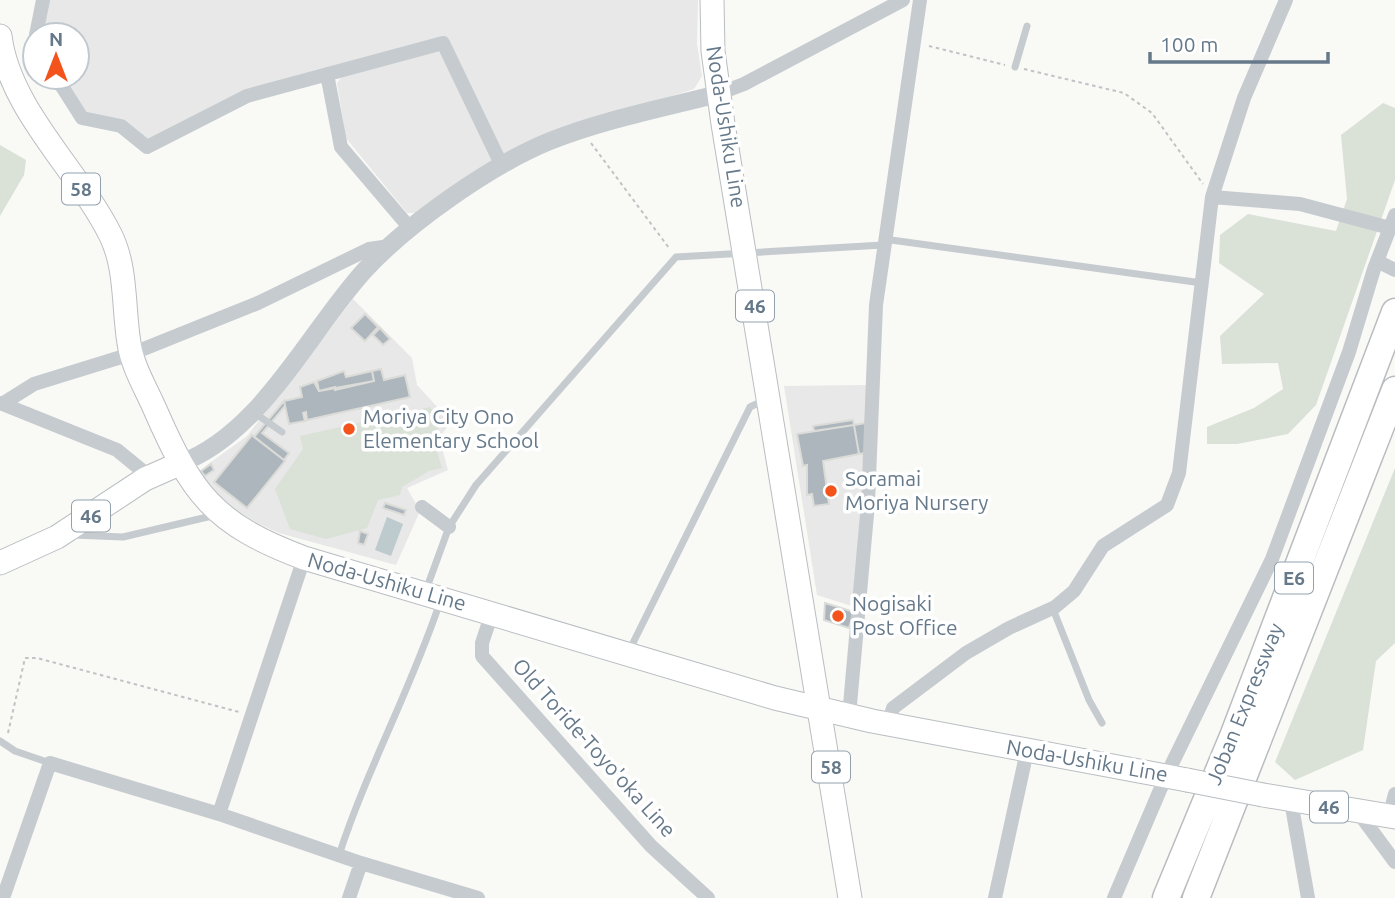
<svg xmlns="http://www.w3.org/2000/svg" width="1395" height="898" viewBox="0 0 1395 898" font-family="Ubuntu,sans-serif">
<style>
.built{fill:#e7e8e7}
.green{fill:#dae1d7}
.water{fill:#bdcace}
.building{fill:#acb6bc;stroke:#dbdbd8;stroke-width:2}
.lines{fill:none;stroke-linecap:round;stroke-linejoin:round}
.primary-casing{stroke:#b9bec2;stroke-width:25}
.motorway-casing{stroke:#b9bdc0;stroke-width:29}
.path{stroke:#c0c3c5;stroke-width:2;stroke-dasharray:3.5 3.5;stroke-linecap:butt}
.service{stroke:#c6cbcf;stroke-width:7}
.minor{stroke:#c6cbcf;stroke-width:14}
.tertiary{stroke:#c6cbcf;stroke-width:18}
.primary{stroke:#fff;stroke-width:23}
.motorway{stroke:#fff;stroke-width:26}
.primary-bridge-casing{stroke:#b9bec2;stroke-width:25;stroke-linecap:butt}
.primary-bridge{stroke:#fff;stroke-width:23}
.poi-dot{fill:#f3541c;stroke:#fff;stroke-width:2.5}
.labels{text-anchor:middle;stroke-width:7;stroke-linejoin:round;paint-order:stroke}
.shield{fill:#fff;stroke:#93a1ad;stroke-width:2}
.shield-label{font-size:19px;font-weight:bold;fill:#65798a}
.street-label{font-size:21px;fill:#65798a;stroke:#fff}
.poi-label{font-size:21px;fill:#65798a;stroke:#fff;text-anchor:start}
</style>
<rect width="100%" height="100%" fill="#f9f9f6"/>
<path class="built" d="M43,0H698L697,44L702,76L694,89L579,125L497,161L415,213H407L346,138L337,83L341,78L247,96L147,147L121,126L82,118L56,77H77V35H36Z
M353,299L412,358L417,385L451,422L439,438L448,470L407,488L420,511L396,565L279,533L242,516L211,493L197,475L207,465L247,436Z
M867,385L855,607L817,595L784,386Z"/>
<path class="green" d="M1383,103L1395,108V180L1316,405L1288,434L1237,444H1207V427L1254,408L1283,389L1278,363L1222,364L1220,336L1264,294L1219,263L1220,235L1248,214L1336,231L1347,199L1341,135Z
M0,145L26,160L24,175L0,216Z
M430,407L441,422L433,439L442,468L429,471L402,487L400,495L378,500L367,528L326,539L290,529L275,489L303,449L300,436Z
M1395,468V643L1376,661L1363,750L1295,780L1275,762Z"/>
<path class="water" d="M387,517L403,524L391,556L375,550Z"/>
<path class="building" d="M365,314L378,327L365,341L351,328Z
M380,328L390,339L383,345L373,335Z
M381,369L384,380L405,375L410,397L307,420L306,412L303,413L305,421L289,424L284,401L302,397L300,387L314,382L319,391L335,387V390L374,381L372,371Z
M344,371L346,377L372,371L374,381L319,391L317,381Z
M284,401L285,406L262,433L289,453L284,460L254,437Z
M853,420L854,425L814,431L813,426Z
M866,423L865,453L859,454L854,425Z
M854,425L859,454L823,461L829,504L814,506L812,494L807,495V465L803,466L797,434Z
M252,435L285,461L247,508L214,482Z
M211,464L214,470L205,476L201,471Z
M385,503L406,510L404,515L383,508Z
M360,531L368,534L364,545L358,543Z
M825,603L854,612L849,628L824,620Z"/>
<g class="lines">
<g class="primary-casing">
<path id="primary" d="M712,0L713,51L723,124L850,898
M0,36C9,109 78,170 110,234C127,267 123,307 129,343C132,365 145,387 154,407C192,494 213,524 304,558L775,698L872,721L1187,780
M0,563L57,537L145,479L179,464
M1263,795L1395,817"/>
</g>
<g class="motorway-casing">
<path id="motorway" d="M1166,898L1234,734L1395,312
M1196,898L1395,390"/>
</g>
<path class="path" d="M929,46L1005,65
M1024,69L1124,93L1152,113L1203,184
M591,143L669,248
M8,733L25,658H37L239,712"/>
<path class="service" d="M1015,67L1027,26
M884,239L1202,283
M252,411L282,432
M73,535L123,537L216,515
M426,590L449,527L476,485L676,257L883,245
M1053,609L1089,700L1102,723
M629,651L750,407L765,400
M0,741L15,751L50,763
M339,855C367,769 411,689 440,602"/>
<path class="minor" d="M36,35L43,0
M327,74L341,147L409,227
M56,77L82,118L121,126L147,147L247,96L443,43L502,166
M718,94L744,84L903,0
M1212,197L1300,204L1390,228
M1377,261L1395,270
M0,403L117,450L150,477
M2,404L34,384L131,354L258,303L369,249L390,246
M422,507L449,527
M304,558L219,814L361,863L349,898
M492,613L482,643V656L651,846L708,898
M849,716L868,503L876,305L920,0
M888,724L893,708L966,653L1009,628L1055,607L1074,591L1103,546L1167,505L1179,473L1212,197L1244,98L1286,0
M1291,801L1308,898
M1358,812L1395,862
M1389,817L1395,794
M361,863L478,898
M3,898L50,763L219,814
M995,898L1027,751
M1114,898L1166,776L1272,559L1349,352L1374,269L1395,215"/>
<path class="tertiary" d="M179,464C261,434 308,333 364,271C407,224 491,165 550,141C603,120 663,108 718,94"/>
<use href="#primary" class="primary"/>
<use href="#motorway" class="motorway"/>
<g class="primary-bridge-casing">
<path id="primary-bridge" d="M1187,780L1263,795"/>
</g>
<use href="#primary-bridge" class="primary-bridge"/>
</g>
<g class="poi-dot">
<circle cx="349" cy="429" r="7"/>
<circle cx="831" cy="491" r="7"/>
<circle cx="838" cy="616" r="7"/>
</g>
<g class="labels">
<g class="shield">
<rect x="62" y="173.5" width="38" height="31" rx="5"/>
<rect x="736" y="290.5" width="38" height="31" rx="5"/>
<rect x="72" y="500.5" width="38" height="31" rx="5"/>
<rect x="1275" y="562.5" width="38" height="31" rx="5"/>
<rect x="812" y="751.5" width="38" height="31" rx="5"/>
<rect x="1310" y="791.5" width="38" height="31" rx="5"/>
</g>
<g class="shield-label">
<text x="81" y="196">58</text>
<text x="755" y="313">46</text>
<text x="91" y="523">46</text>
<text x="1294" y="585">E6</text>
<text x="831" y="774">58</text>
<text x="1329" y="814">46</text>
</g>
<g class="street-label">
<text transform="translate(726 127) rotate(81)" y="7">Noda-Ushiku Line</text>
<text transform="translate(387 582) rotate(16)" y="7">Noda-Ushiku Line</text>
<text transform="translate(1245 704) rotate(-68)" y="7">Joban Expressway</text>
<text transform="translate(594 748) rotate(48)" y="7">Old Toride-Toyo'oka Line</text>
<text transform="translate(1087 761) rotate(10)" y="7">Noda-Ushiku Line</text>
</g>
<g class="poi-label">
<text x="363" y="424">Moriya City Ono<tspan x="363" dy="24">Elementary School</tspan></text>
<text x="845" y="486">Soramai<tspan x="845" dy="24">Moriya Nursery</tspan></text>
<text x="852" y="611">Nogisaki<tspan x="852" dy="24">Post Office</tspan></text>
</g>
</g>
<g transform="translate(56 56)"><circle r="33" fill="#ffffff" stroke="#c1c9d0" stroke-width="2"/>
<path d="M0-5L12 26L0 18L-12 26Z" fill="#f3541c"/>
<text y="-10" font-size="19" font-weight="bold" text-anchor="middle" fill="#65798a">N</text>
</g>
<path d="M1150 52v10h178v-10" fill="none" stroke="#65798a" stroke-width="3.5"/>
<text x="1160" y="52" font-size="21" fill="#65798a" stroke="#ffffff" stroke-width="5" paint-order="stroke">100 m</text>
</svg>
